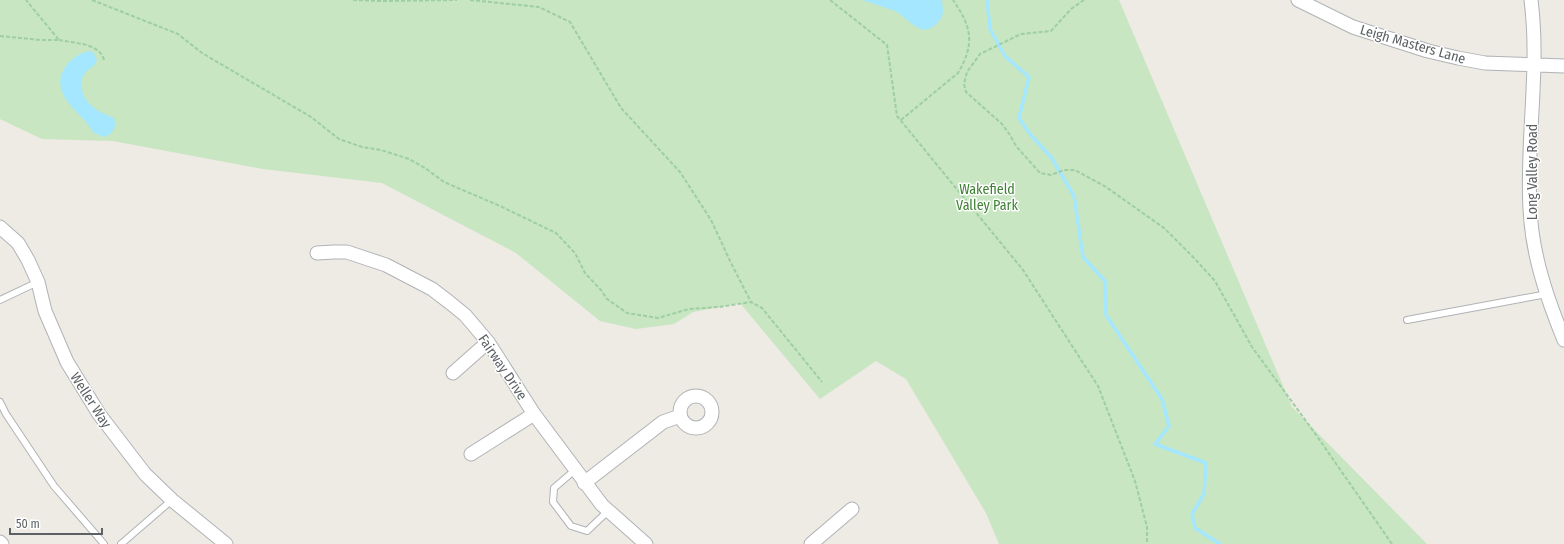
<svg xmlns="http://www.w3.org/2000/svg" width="1564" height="544" viewBox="0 0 1564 544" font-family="'Fira Sans Condensed',sans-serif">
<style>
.green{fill:#c7e6c1}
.water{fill:#a4e7fe}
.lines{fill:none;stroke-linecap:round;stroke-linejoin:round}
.stream{stroke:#a4e7fe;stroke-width:3.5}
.lane-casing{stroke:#afb3b6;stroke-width:8}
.street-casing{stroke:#afb3b6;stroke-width:15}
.path{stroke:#9ecea3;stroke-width:2;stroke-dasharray:4 2;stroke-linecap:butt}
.lane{stroke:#fff;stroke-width:6}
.street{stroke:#fff;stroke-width:13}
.labels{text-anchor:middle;stroke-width:3;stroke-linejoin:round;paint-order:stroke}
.street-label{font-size:14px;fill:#5c6164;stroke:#fff}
.park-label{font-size:14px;fill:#408235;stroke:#fff}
</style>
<rect width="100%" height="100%" fill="#eeeae4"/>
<path class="green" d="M0,0H1119L1292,407L1427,544H999L986,513L906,379L876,361L820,399L740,303L693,312L674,324L636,329L600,321L516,253L382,183L263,169L113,141L42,139L0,119Z"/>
<path class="water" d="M862,0H942C943,13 945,16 935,25C921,39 907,17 895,11C885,7 873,4 862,0Z
M89,51L93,52L97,60C95,67 88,68 84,74C77,86 84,100 94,108C100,113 108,115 114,118C117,127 113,133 105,137L94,133L91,129C84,118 72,109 65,98C52,77 68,56 89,51Z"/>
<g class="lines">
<path class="stream" d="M987,0L990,29L1005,56L1029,77L1019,118L1030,134L1051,157L1074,196L1083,257L1105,281L1106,315L1162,399L1169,426L1155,444L1206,463L1204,494L1192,514L1195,528L1220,544"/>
<g class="lane-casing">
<path id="lane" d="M0,300L38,282
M1407,320L1547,294
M0,402L6,414L54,486L104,544
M575,470L554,488L553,502L571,526L587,531L608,511
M121,544L172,500"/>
</g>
<g class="street-casing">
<path id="street" d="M1298,0L1353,27L1428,51L1458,58L1485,63L1564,66
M1531,0C1540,70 1526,139 1530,209C1532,255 1547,298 1564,340
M0,227L18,243L28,260L38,282L45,311L67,362L99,414L145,474L172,500L226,544
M317,253L334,252H347L386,265L432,289L449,302L465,315L488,342L534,414L602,505L646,544
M453,373L488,342
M680 412a16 16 0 1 1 32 0a16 16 0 1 1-32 0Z
M471,454L534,414
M584,483L663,422L680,416
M0,542L2,544
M811,544L852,509"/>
</g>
<path class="path" d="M92,0L178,34L202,53L311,117L339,139L362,147L381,150L409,159L425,168L444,182L500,206L556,233L575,253L585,273L601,290L607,299L627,313L658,318L689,309L719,307L751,302L762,308L822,382
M353,0L380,1L457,0
M470,0L539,7L570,22L621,108L680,172L711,220L731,263L751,302
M830,0L887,45L897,116L1023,270L1098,386L1135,481L1147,527V544
M1084,0L1071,9L1051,31L1021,34L980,54L967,72L964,84L966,92L1002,124L1010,135L1016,146L1040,173L1051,175L1064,170H1075L1106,187L1164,228L1195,259L1215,281L1252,347L1314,432L1392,544
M0,36L41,40H59L26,0
M59,40C73,43 100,43 104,60
M901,120L958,73C975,44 972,27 953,0"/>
<use href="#lane" class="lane"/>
<use href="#street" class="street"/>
</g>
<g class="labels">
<g class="street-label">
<text transform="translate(1413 44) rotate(16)" y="5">Leigh Masters Lane</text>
<text transform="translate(1532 172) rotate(-90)" y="5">Long Valley Road</text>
<text transform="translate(503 367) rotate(56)" y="5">Fairway Drive</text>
<text transform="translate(91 400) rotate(57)" y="5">Weller Way</text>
</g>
<g class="park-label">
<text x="987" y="194">Wakefield<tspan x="987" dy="16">Valley Park</tspan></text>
</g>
</g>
<path d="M10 528v6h92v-6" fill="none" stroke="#5c6164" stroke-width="2"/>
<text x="16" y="528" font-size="12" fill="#5c6164" stroke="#ffffff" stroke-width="3" paint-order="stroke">50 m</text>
</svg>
